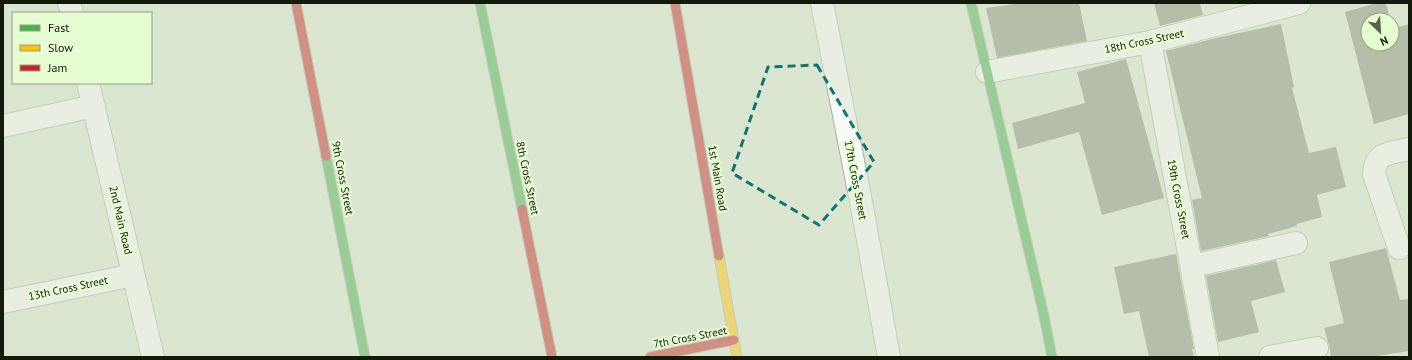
<svg xmlns="http://www.w3.org/2000/svg" width="1412" height="360" viewBox="0 0 1412 360" font-family="'PT Sans',sans-serif">
<style>
.building{fill:#868f7e}
.lines{fill:none;stroke-linecap:round;stroke-linejoin:round}
.street-casing{stroke:#a9b2a0;stroke-width:24}
.fast-casing{stroke:#a9b2a0;stroke-width:11}
.slow-casing{stroke:#a9b2a0;stroke-width:11}
.jam-casing{stroke:#a9b2a0;stroke-width:11}
.street{stroke:#f9fbf8;stroke-width:22}
.fast{stroke:#4caf50;stroke-width:9}
.slow{stroke:#ffc107;stroke-width:9}
.jam{stroke:#c62828;stroke-width:9}
.marked{fill:none;stroke:#0f766e;stroke-width:3;stroke-dasharray:8 5;stroke-linejoin:round}
.labels{text-anchor:middle;stroke-width:4;stroke-linejoin:round;paint-order:stroke}
.street-label{font-size:11px;fill:#121a0b;stroke:#e6fdd2}
</style>
<rect width="100%" height="100%" fill="#dae6cf"/>
<path class="building" d="M1021,3H1079L1087,41L997,58L986,8Z
M1154,3H1200L1203,15L1160,26Z
M1377,3H1386L1390,20H1368V44H1392V27V29L1409,24V114L1374,124L1345,12Z
M1281,24L1294,87L1292,88L1309,153L1336,147L1346,187L1317,195L1322,217L1296,224L1297,226L1268,234L1269,236L1201,251L1192,200L1202,198L1166,51L1216,38Z
M1126,59L1164,198L1102,215L1079,132L1018,149L1012,123L1085,103L1077,72Z
M1386,248L1400,300L1409,299V351L1371,357H1331L1329,345L1324,328L1344,323L1329,262Z
M1176,254L1194,349H1192L1194,357H1149L1139,311L1124,314L1114,267Z
M1276,260L1285,292L1251,301L1259,332L1218,342L1206,276Z"/>
<g class="lines">
<g class="street-casing">
<path id="street" d="M69,3L72,13
M822,3L862,207L889,357
M1150,42L1208,357
M987,72L1150,42L1299,3
M88,83L153,357
M3,126L94,106
M1399,248L1374,174C1375,152 1391,153 1409,149
M1192,266L1296,243
M3,302L133,275
M1270,357L1317,348"/>
</g>
<g class="fast-casing">
<path id="fast" d="M480,3L522,209
M971,3L1044,316L1052,357
M326,156L365,357"/>
</g>
<g class="slow-casing">
<path id="slow" d="M719,256L737,357"/>
</g>
<g class="jam-casing">
<path id="jam" d="M296,3L326,156
M675,3L719,256
M522,209L552,357
M650,357L734,340"/>
</g>
<use href="#street" class="street"/>
<use href="#fast" class="fast"/>
<use href="#slow" class="slow"/>
<use href="#jam" class="jam"/>
</g>
<path d="M0 0H1412V360H0ZM817,65L874,162L819,225L732,173L768,67Z" fill="#dae6cf" fill-opacity=".55" fill-rule="evenodd"/>
<path class="marked" d="M817,65L874,162L819,225L732,173L768,67Z"/>
<g class="labels">
<g class="street-label">
<text transform="translate(1144 41) rotate(-12)" y="4">18th Cross Street</text>
<text transform="translate(343 178) rotate(79)" y="4">9th Cross Street</text>
<text transform="translate(528 178) rotate(78)" y="4">8th Cross Street</text>
<text transform="translate(718 178) rotate(80)" y="4">1st Main Road</text>
<text transform="translate(856 180) rotate(79)" y="4">17th Cross Street</text>
<text transform="translate(1179 199) rotate(79)" y="4">19th Cross Street</text>
<text transform="translate(121 220) rotate(77)" y="4">2nd Main Road</text>
<text transform="translate(68 288) rotate(-12)" y="4">13th Cross Street</text>
<text transform="translate(690 337) rotate(-11)" y="4">7th Cross Street</text>
</g>
</g>
<rect width="1412" height="360" fill="none" stroke="#121a0b" stroke-width="8"/>
<rect x="12" y="12" width="140" height="72" fill="#e6fdd2" stroke="#91a282"/>
<rect x="20" y="25" width="20" height="6" fill="#4caf50" stroke="#91a282"/>
<text x="48" y="32" font-size="12" fill="#121a0b">Fast</text>
<rect x="20" y="45" width="20" height="6" fill="#ffc107" stroke="#91a282"/>
<text x="48" y="52" font-size="12" fill="#121a0b">Slow</text>
<rect x="20" y="65" width="20" height="6" fill="#c62828" stroke="#91a282"/>
<text x="48" y="72" font-size="12" fill="#121a0b">Jam</text>
<g transform="translate(1380 32) rotate(155)"><circle r="19" fill="#e6fdd2" stroke="#91a282"/>
<path d="M0-3L7 15L0 10L-7 15Z" fill="#586150"/>
<text y="-6" font-size="11" font-weight="bold" text-anchor="middle" fill="#121a0b">N</text>
</g>
</svg>
